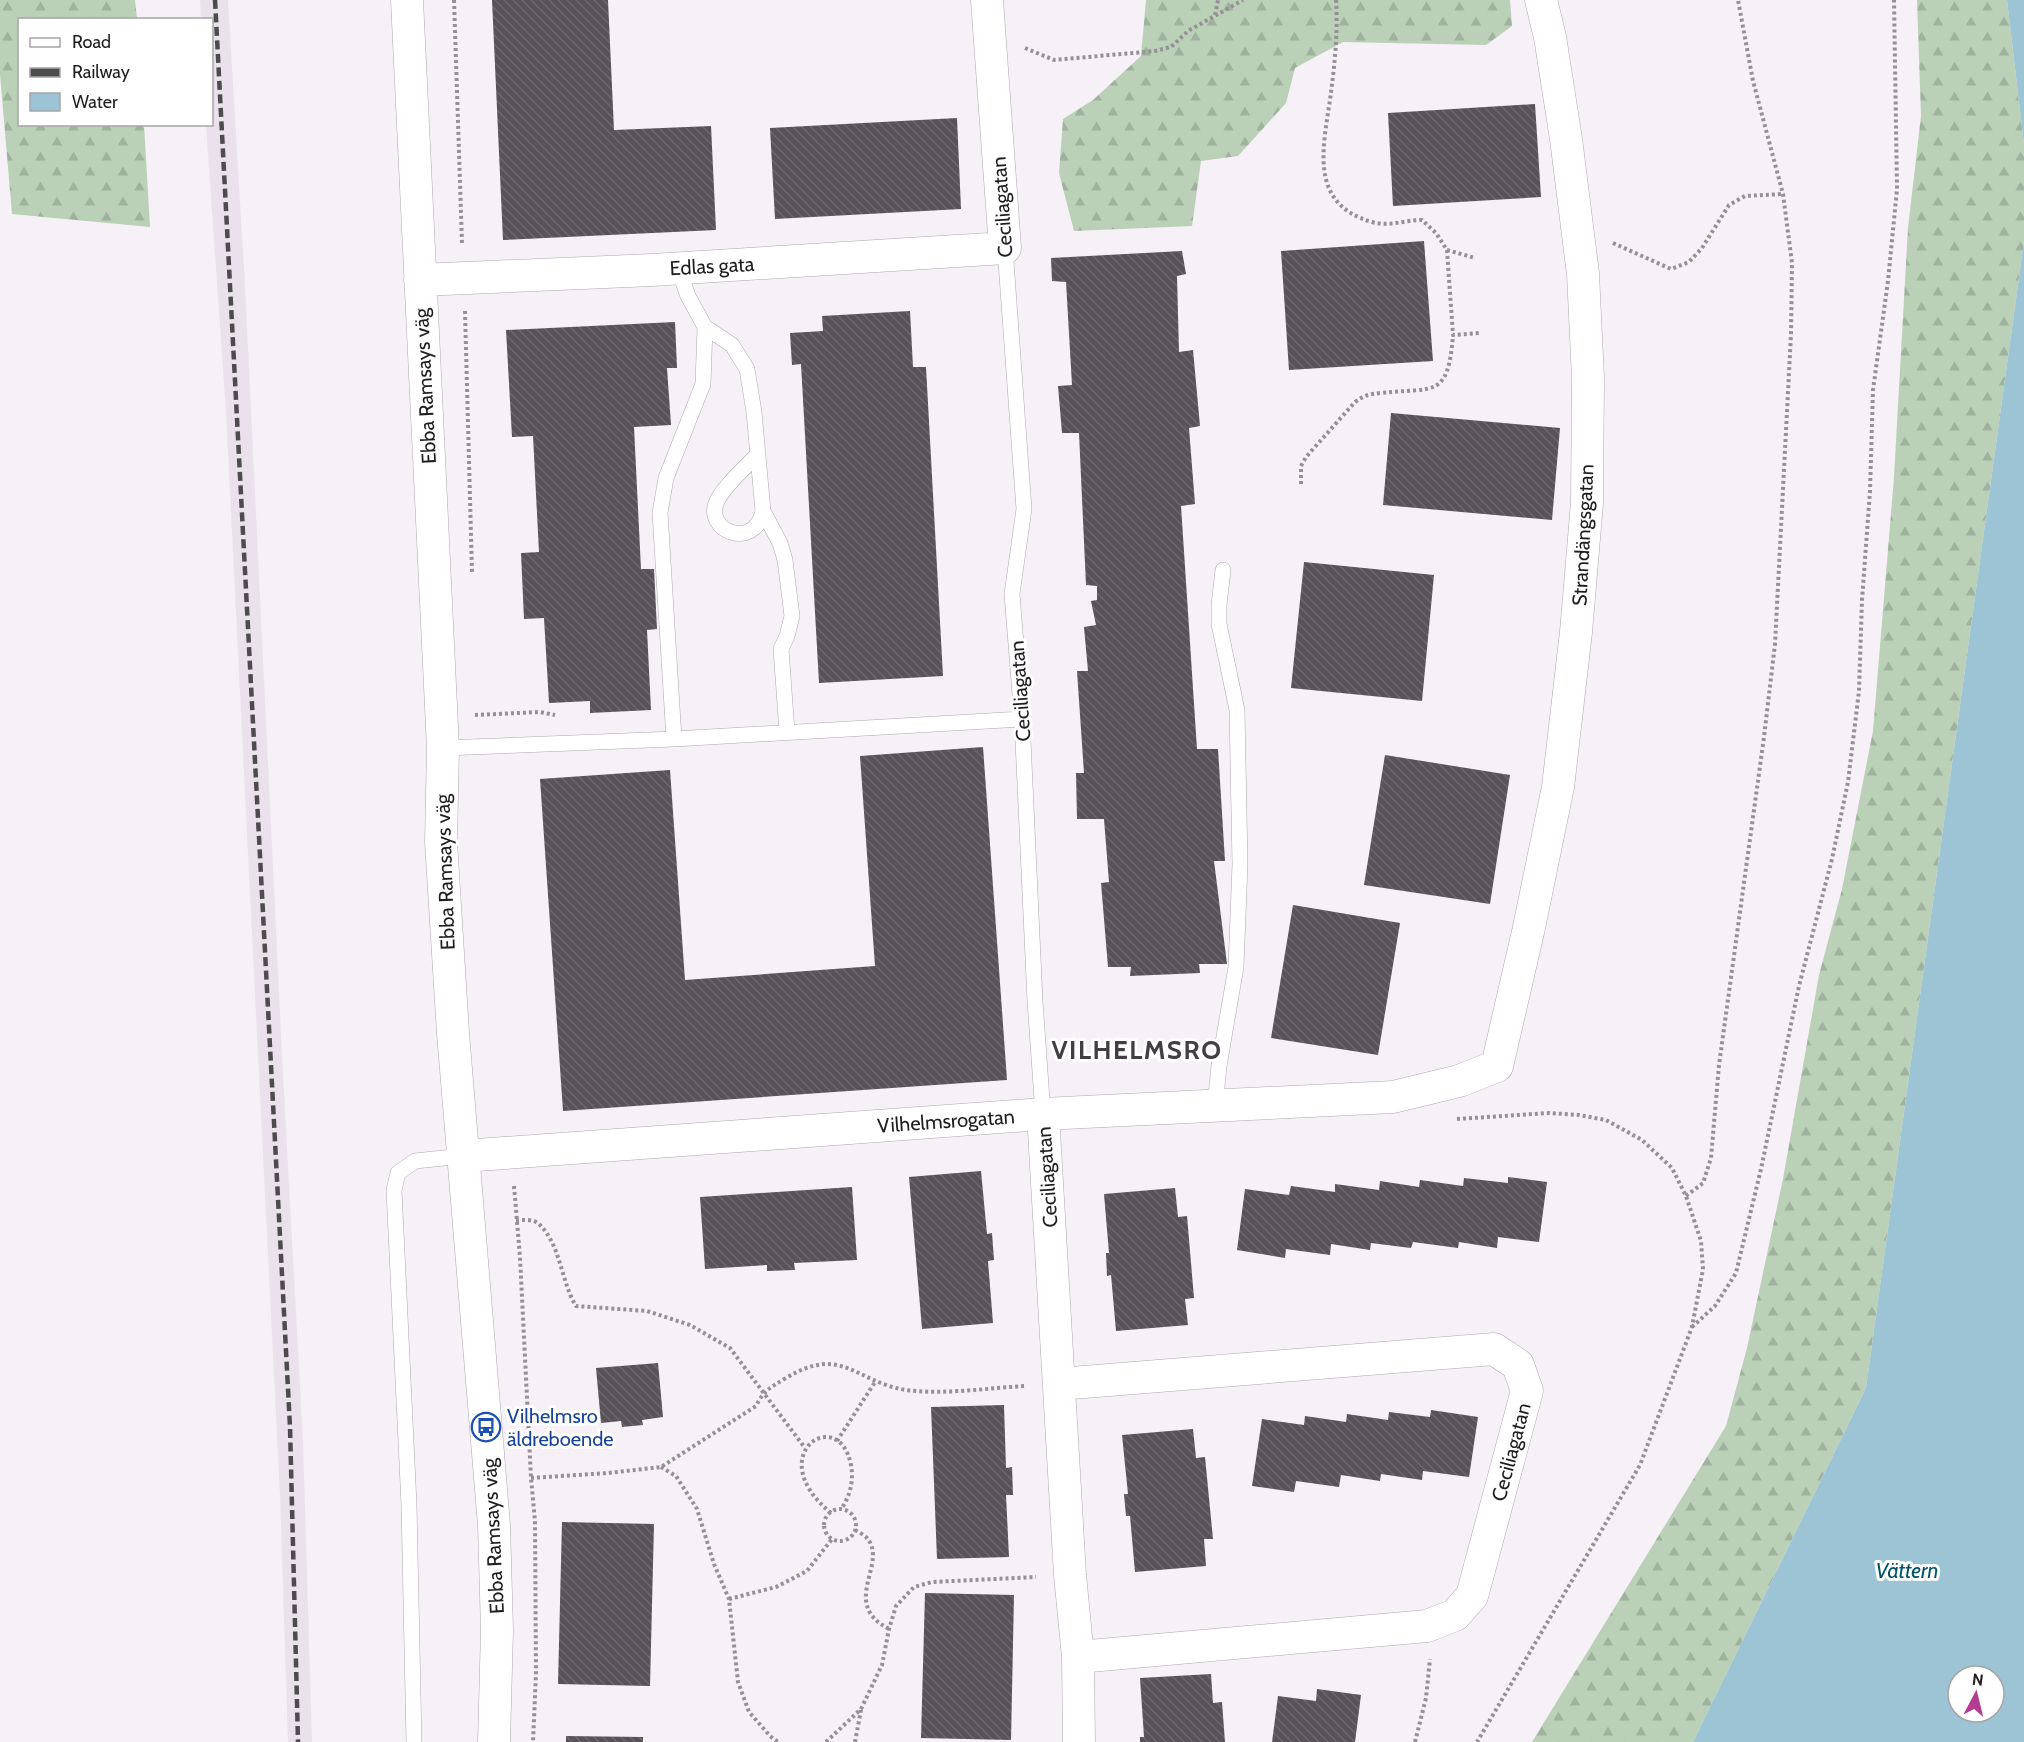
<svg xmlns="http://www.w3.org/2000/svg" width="2024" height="1742" viewBox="0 0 2024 1742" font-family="Cabin,sans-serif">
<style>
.built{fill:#ebe1ed}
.forest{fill:url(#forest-firs)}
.water{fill:#9cc4d5;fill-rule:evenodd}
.building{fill:url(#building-back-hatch)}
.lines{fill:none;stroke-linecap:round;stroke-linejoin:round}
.service-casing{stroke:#ada8ae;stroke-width:16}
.minor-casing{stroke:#ada8ae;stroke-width:33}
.path{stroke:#949095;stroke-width:4;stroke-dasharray:3 3;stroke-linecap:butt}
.service{stroke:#fff;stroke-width:15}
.minor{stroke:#fff;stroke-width:32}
.rail{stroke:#4e4b4e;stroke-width:4.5;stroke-dasharray:9 4.5;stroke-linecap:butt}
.labels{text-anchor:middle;stroke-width:6;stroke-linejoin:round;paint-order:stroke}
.street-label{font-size:20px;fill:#1f1d1f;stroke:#fff}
.transit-label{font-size:20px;fill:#164399;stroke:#fff;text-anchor:start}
.water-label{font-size:21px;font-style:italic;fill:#00526a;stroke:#fff}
.district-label{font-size:26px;font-weight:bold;letter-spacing:1.5px;fill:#423e43;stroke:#fff}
</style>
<defs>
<pattern id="forest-firs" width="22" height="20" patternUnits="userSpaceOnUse" patternTransform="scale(1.5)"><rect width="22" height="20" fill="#bad0b7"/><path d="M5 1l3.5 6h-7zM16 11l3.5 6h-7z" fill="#9fb29d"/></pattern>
<pattern id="building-back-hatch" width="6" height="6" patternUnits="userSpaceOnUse" patternTransform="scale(1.5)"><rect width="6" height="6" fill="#575358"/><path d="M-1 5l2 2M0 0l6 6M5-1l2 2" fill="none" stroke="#6b686c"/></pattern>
</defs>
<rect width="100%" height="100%" fill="#f6f0f7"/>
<path class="built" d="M200,0H228L245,286L283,1075L303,1441L312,1742H288L280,1495L226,412L206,125L212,124V20L201,19Z"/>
<path class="forest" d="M0,0H135L137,19L20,20V124L144,125L150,227L12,214L0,74Z
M1146,0H1510L1512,26L1486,45L1343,42L1295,68L1286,103L1238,156L1201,161L1192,226L1074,231L1059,173L1063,119L1093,100L1141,56Z
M1917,0H2007L2024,144V241L1866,1388L1693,1742H1532L1726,1426L1747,1348L1783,1179L1819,975L1842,889L1873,731L1894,477L1908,228L1921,116Z"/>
<path class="water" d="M2007,0H2024V144Z
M2024,241V1742H1693L1866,1388ZM1958,1676H1994V1712H1958Z"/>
<path class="building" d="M492,0H608L614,130L711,126L716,230L503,240Z
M1535,104L1541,197L1393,206L1388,113Z
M957,118L961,209L775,219L770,128Z
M1424,241L1433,361L1289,370L1281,251Z
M1182,251L1186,274L1177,276L1179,352L1193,350L1200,426L1189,428L1195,504L1181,506L1197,749H1218L1225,861H1214L1227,964H1199L1200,973L1130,976L1131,967H1108L1101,883L1109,882L1104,819H1077L1076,773H1084L1077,671H1088L1084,627L1096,625L1091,601L1097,600V586L1086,585L1079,433H1062L1058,386L1072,385L1066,282L1052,281L1051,258Z
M910,311L913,367H926L943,676L819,683L801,364L792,365L790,333L823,331L822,316Z
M675,322L677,368H667L671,425L634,427L641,569H654L657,629L647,630L651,710L590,713V701L549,703L544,618L524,619L521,553L539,552L533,436L512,437L506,330Z
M1391,413L1560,428L1552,520L1383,505Z
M1304,562L1434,575L1422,701L1291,688Z
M983,747L1007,1080L563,1111L540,779L670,770L685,980L875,966L860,756Z
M1385,755L1510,775L1490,904L1364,885Z
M1293,905L1400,923L1378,1055L1271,1038Z
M981,1171L987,1234L992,1233L994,1260L988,1261L993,1323L922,1329L909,1177Z
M1508,1177L1547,1182L1539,1242L1498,1237L1497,1248L1459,1242L1458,1248L1413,1242L1411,1248L1371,1243L1370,1250L1331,1244L1330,1255L1286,1249L1285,1258L1237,1250L1245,1189L1289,1195L1291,1186L1335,1192V1184L1379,1190L1380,1181L1419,1187L1420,1180L1463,1186L1464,1178L1508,1183Z
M852,1187L857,1260L794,1263L795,1270L767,1271V1265L705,1269L700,1197Z
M1175,1188L1178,1217L1187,1216L1194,1298L1185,1299L1188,1325L1116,1331L1111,1275L1107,1276L1106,1253H1109L1104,1194Z
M658,1363L663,1417L642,1420L643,1425L622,1427L621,1421L601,1423L596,1368Z
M1004,1405L1006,1468L1012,1467L1013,1495H1006L1009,1557L937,1559L931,1407Z
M1431,1410L1478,1417L1469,1477L1423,1471L1422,1480L1381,1474L1380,1481L1341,1475L1339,1487L1296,1481L1294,1492L1252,1486L1262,1419L1304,1425L1305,1416L1346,1422L1347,1414L1388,1420L1389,1412L1430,1417Z
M1193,1429L1196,1458L1205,1457L1213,1539H1204L1206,1566L1135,1572L1130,1516H1126L1124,1494H1128L1122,1435Z
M562,1522L654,1524L650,1686L558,1684Z
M925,1593L1014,1595L1011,1740L921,1738Z
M1211,1674L1213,1703L1222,1702L1225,1742H1140V1737H1144L1140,1678Z
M1317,1689L1361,1695L1355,1742H1272L1278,1696L1316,1701Z
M566,1736L643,1737V1742H566Z"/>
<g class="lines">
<g class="service-casing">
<path id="service" d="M1005,248L1024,509L1012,594L1022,719L1035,1001L1043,1114
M678,268L688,296L705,327L732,345L747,369L754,412L763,511C755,551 703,531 717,501C724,486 745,468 757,455
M763,511L780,543L785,560L792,616L787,636L781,649L787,732
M674,739L660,513L666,478L703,384L705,327
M443,748L674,739L1022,719
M1215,1106L1219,1066L1236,967L1240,864L1237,710L1219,624V605L1223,570
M414,1742L409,1505L394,1190L398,1173L415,1161L463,1156"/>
</g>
<g class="minor-casing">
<path id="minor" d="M407,0L443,748L441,842L453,1033L494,1525L497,1630L494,1742
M420,280L652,270L1005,248L987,0
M1043,1114L1070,1575L1078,1657L1079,1742
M463,1156L1043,1114L1393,1097L1459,1081L1497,1066L1528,932L1558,787L1576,632L1587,503L1588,378L1583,274L1566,139L1550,37L1541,0
M1059,1384L1494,1349L1518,1365L1527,1391L1472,1596L1455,1615L1427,1626L1078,1657"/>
</g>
<path class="path" d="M454,0L462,243
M1336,0C1338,30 1335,62 1331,92C1325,142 1305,203 1372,222C1389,227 1404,220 1422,220L1436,233L1447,250L1475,258
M1215,15L1218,0
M1025,48L1054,60L1155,51L1171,47L1188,31L1243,0
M1613,243L1671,269L1689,262L1702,248L1729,205L1745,196L1783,194
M1447,250L1453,335L1480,333
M465,311L472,573
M1301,484V466L1306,457L1355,402C1364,395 1370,394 1381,393C1434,387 1448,400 1453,335
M475,715L540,712L555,715
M1457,1119L1549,1113L1579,1115L1606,1120L1642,1140L1672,1168L1686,1196L1701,1241L1703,1269L1692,1327L1640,1465L1477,1742
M514,1186L520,1257L531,1478L535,1521L536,1673L533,1742
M1686,1196L1703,1183L1711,1158L1719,1065L1764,737L1775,644L1791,334L1792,263L1783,194L1753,81L1738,0
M516,1220C523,1220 534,1219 539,1224C561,1245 561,1282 576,1306L647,1311L690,1325L730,1348L805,1448
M1692,1327L1715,1306L1736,1273L1761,1169L1799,986L1832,859L1848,782L1859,691L1862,600L1870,491L1873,390L1888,281L1897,189L1894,0
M837,1441L875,1382
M661,1467L676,1476L697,1509L714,1564L729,1599L738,1682L749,1712L770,1736L778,1742
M531,1478L608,1473L661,1467L756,1406C764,1390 771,1387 786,1378C842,1344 855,1382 906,1390C945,1395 987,1388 1026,1386
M824 1525a16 16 0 1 1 32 0a16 16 0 1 1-32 0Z
M831,1513C760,1455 839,1403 851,1465C854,1480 850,1497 841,1509
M855,1530C859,1532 864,1535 867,1538C889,1564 839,1603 889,1629
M729,1599L776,1587L807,1571L832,1539
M826,1742L861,1709L882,1665L889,1629L896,1606L914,1587L932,1582L1036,1577
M855,1742L861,1710
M1415,1742L1426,1698L1430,1659"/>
<use href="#service" class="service"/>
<use href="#minor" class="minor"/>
<path class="rail" d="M215,0L290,1427L298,1742"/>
</g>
<defs>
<g id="bus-ring" transform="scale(1.5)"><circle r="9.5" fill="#fff" stroke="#1a4fb4" stroke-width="1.5"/><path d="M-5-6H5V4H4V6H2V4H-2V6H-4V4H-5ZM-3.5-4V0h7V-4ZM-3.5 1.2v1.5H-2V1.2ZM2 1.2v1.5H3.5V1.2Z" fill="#1a4fb4"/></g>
</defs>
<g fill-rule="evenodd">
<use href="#bus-ring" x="486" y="1427"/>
</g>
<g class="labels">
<g class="street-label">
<text transform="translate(1002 207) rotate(-94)" y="7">Ceciliagatan</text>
<text transform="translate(712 266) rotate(-3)" y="7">Edlas gata</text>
<text transform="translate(425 386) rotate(-93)" y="7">Ebba Ramsays väg</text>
<text transform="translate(1583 535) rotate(-87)" y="7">Strandängsgatan</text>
<text transform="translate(1020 691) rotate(-94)" y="7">Ceciliagatan</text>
<text transform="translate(445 872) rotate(-92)" y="7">Ebba Ramsays väg</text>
<text transform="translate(946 1121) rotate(-4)" y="7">Vilhelmsrogatan</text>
<text transform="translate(1047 1177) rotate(-94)" y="7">Ceciliagatan</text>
<text transform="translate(1511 1452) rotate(-75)" y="7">Ceciliagatan</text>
<text transform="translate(493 1536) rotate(-93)" y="7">Ebba Ramsays väg</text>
</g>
<g class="transit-label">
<text x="507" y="1423">Vilhelmsro<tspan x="507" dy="23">äldreboende</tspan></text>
</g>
<g class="water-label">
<text x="1907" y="1578">Vättern</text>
</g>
<g class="district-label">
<text x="1137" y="1059">VILHELMSRO</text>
</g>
</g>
<rect x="18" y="18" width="195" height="108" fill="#ffffff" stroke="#a5a5a5" stroke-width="1.5"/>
<rect x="30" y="38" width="30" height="9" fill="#ffffff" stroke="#a5a5a5" stroke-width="1.5"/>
<text x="72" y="48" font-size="18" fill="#1f1d1f">Road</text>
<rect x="30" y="68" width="30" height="9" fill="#4e4b4e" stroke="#a5a5a5" stroke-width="1.5"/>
<text x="72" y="78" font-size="18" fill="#1f1d1f">Railway</text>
<rect x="30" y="93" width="30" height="18" fill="#9cc4d5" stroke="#a5a5a5" stroke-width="1.5"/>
<text x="72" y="108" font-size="18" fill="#1f1d1f">Water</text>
<g transform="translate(1976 1694) rotate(7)"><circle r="28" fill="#ffffff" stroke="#a5a5a5" stroke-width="1.5"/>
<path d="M0-4.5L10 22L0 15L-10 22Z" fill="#b43c91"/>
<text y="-9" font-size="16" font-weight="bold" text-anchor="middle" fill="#1f1d1f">N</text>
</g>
</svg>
